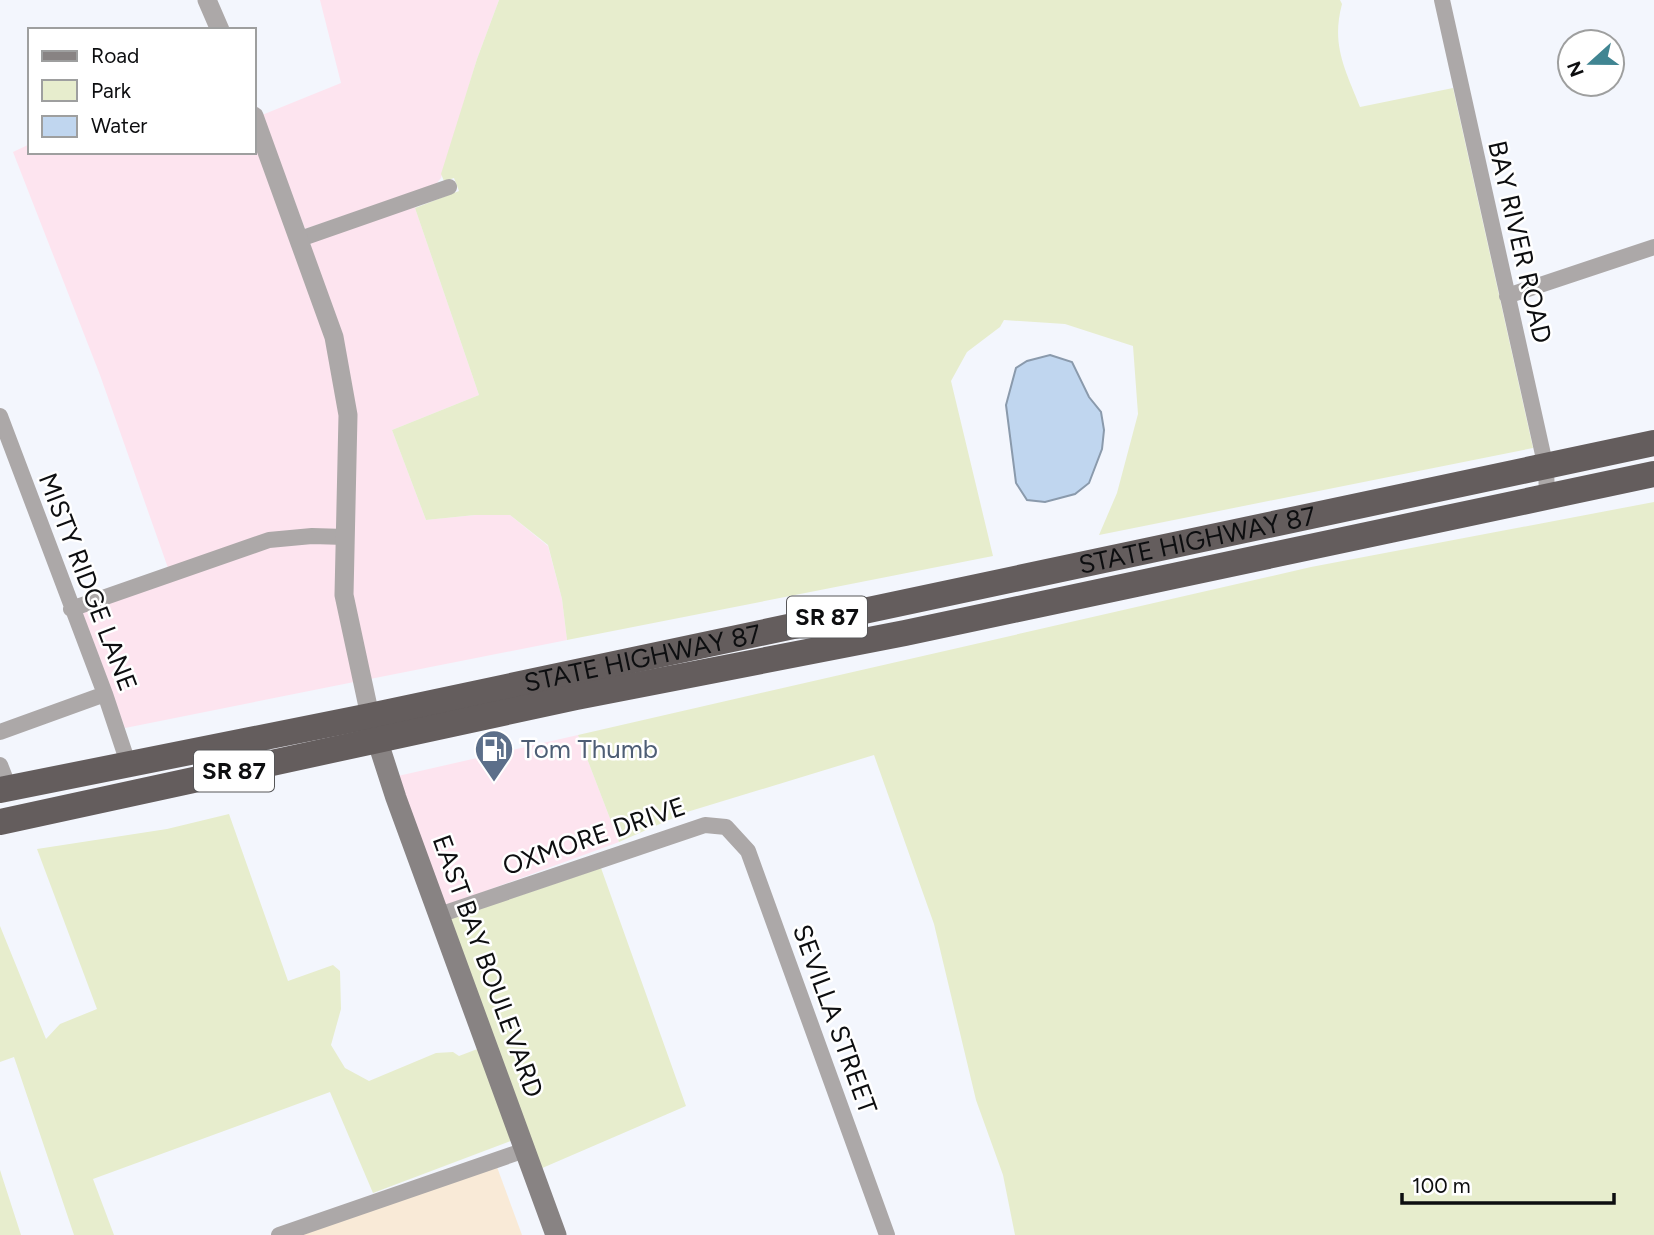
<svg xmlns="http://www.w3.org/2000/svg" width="1654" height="1235" viewBox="0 0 1654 1235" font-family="Figtree,sans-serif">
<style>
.commercial{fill:#fde4ef}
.industrial{fill:#f9ead7}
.green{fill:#e7edcd}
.water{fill:#c0d6ef;stroke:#8a9aac;stroke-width:2}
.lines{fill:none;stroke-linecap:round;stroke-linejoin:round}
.minor{stroke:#aca8a8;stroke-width:16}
.tertiary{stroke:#aca8a8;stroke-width:19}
.secondary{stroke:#888383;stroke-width:21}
.trunk{stroke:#645d5d;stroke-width:26}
.labels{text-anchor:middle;stroke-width:5;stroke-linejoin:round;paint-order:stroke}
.shield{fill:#fff;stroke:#565658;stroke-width:2}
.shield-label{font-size:24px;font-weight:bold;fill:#0d0e10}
.street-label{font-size:26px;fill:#0d0e10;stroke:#fff}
.service-label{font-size:26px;fill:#4e5e75;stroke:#fff;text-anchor:start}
</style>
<rect width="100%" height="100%" fill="#f3f6fd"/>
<path class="commercial" d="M320,0H499L477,59L441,178L436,184L305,229L262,115L341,83Z
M254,140L327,340L340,415L337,530L168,568L100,375L13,152L30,144V152H254Z
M417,205L415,208L479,395L392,430L426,520L475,515H510L548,546L562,599L567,640L370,679L352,594L356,413L310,243Z
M312,543L337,544L354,682L125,728L82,613L270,547Z
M578,735L619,842L445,906L398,776Z"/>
<path class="industrial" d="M497,1167L522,1235H300Z"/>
<path class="green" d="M499,0H1340L1342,4C1331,45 1345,69 1360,107L1453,88L1533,448L1099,535L1117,493L1138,414L1133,346L1065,324L1004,320L1000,327L967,352L951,381L993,556L567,640L562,599L548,545L510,515H475L426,520L392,430L479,395L415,208L459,191L454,178L444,181L441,174L477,59Z
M1654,502V1235H1015L1003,1175L976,1100L934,924L874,755L687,812L619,842L578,735L1311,567Z
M229,814L288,981L333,965L340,971L341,1009L331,1045L345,1068L369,1081L436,1053L453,1052L459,1056L480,1048L513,1140L373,1193L330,1092L93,1179L114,1235H74L14,1057L0,1062V926L46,1039L60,1024L97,1009L37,849L167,829Z
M601,868L686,1106L540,1169L450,919Z
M0,1170L21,1235H0Z"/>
<path class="water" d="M1050,355L1072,362L1089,397L1101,412L1104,430L1102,449L1089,483L1075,494L1045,502L1027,500L1016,483L1006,405L1016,368L1027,361Z"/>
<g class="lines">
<path class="minor" d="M1442,0L1546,468L1547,496
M300,239L449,187
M1507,296L1654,247
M0,416L105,694L129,766
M71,609L269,540L312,536L345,537
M0,732L105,694
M0,765L9,788
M439,915L705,825L726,827L748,851L887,1235
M279,1235L525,1150"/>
<path class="tertiary" d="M207,0L220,30
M254,116L334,337L348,415L344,595L370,716"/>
<path class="secondary" d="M373,727L396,798L556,1235"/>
<g class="trunk">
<path id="s1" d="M0,790L370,716L1654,443"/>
<path d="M0,822L576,697L905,633L1654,474"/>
</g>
</g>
<defs>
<g id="fuel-pin" transform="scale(2.0125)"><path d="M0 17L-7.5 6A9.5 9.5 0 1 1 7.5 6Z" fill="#5c6f8a" stroke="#fff"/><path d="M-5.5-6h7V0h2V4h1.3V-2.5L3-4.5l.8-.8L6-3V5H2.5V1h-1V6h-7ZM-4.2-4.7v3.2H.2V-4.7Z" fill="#fff"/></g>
</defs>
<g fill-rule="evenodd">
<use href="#fuel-pin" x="494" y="749"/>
</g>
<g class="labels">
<g class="shield">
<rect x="787" y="596.5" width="80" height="41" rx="5"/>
<rect x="194" y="750.5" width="80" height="41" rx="5"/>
</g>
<g class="shield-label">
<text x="827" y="625">SR 87</text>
<text x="234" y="779">SR 87</text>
</g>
<g class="street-label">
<text transform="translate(1520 242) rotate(77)" y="9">BAY RIVER ROAD</text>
<text dy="9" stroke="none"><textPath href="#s1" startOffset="1223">STATE HIGHWAY 87</textPath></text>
<text transform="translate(88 582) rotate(69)" y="9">MISTY RIDGE LANE</text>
<text dy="9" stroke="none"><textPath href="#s1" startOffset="656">STATE HIGHWAY 87</textPath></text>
<text transform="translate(594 836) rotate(-19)" y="9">OXMORE DRIVE</text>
<text transform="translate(488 966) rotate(70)" y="9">EAST BAY BOULEVARD</text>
<text transform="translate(835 1019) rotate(70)" y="9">SEVILLA STREET</text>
</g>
<g class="service-label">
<text x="521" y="758">Tom Thumb</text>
</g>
</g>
<rect x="28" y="28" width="228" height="126" fill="#ffffff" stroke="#9e9f9f" stroke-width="2"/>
<rect x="42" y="51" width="35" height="10" fill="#888383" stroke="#9e9f9f" stroke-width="2"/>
<text x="91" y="63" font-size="21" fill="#0d0e10">Road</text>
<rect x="42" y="80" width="35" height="21" fill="#e7edcd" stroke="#9e9f9f" stroke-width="2"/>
<text x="91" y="98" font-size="21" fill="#0d0e10">Park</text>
<rect x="42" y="116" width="35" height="21" fill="#c0d6ef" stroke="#9e9f9f" stroke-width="2"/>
<text x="91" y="133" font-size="21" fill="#0d0e10">Water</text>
<g transform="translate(1591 63) rotate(249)"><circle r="33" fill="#ffffff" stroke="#9e9f9f" stroke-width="2"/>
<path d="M0-5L12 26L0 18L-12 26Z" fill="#408592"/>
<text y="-10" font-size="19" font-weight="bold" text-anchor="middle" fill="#0d0e10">N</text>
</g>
<path d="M1402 1193v10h212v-10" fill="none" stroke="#0d0e10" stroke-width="3.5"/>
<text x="1412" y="1193" font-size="21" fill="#0d0e10" stroke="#ffffff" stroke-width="5" paint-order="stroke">100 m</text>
</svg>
